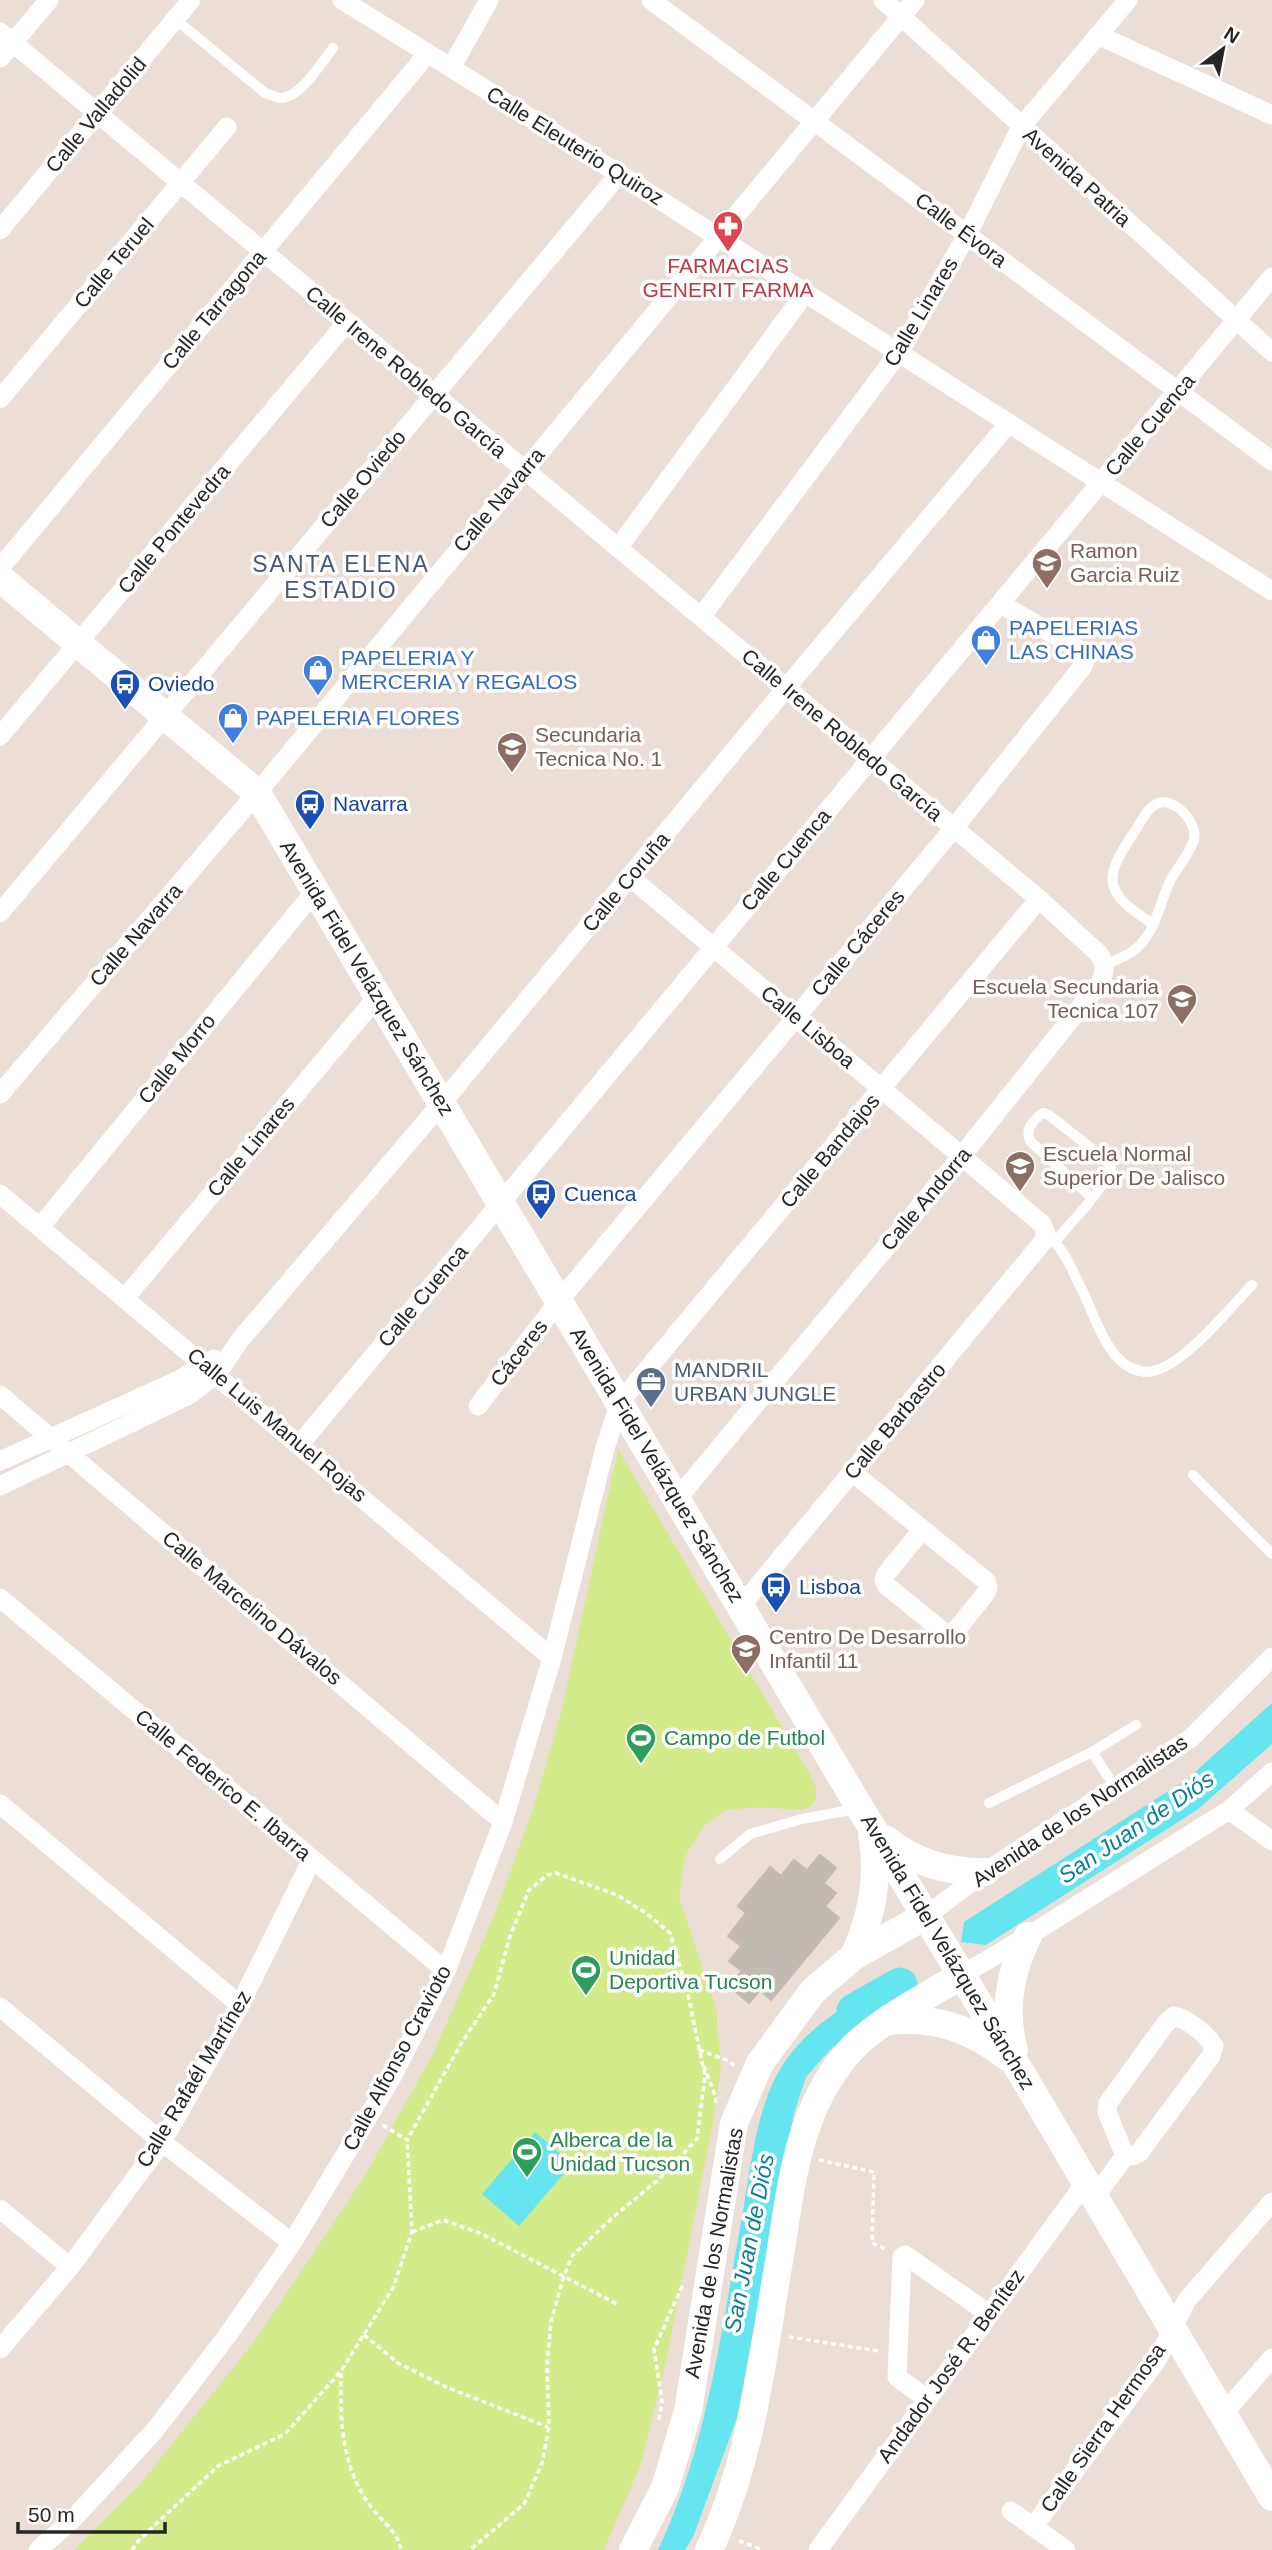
<svg xmlns="http://www.w3.org/2000/svg" width="1272" height="2550" viewBox="0 0 1272 2550" font-family="Helvetica,sans-serif">
<style>
.pitch{fill:#d4eb8c}
.water{fill:#65e5f0}
.lines{fill:none;stroke-linecap:round;stroke-linejoin:round}
.river{stroke:#65e5f0;stroke-width:35}
.building{fill:#c1bab3;stroke:#c5bab1;stroke-width:2}
.path{stroke:#fff;stroke-width:3.5;stroke-dasharray:5 3.5;stroke-linecap:butt}
.lane{stroke:#fff;stroke-width:10}
.street{stroke:#fff;stroke-width:19}
.secondary{stroke:#fff;stroke-width:28}
.labels{text-anchor:middle;stroke-width:7;stroke-linejoin:round;paint-order:stroke}
.street-label{font-size:21px;fill:#262626;stroke:#fff}
.health-label{font-size:21px;fill:#be3a42;stroke:#fff}
.education-label{font-size:21px;fill:#785e54;stroke:#fff;text-anchor:start}
.shop-label{font-size:21px;fill:#366cbe;stroke:#fff;text-anchor:start}
.transit-label{font-size:21px;fill:#164399;stroke:#fff;text-anchor:start}
.service-label{font-size:21px;fill:#4e5e75;stroke:#fff;text-anchor:start}
.leisure-label{font-size:21px;fill:#27864d;stroke:#fff;text-anchor:start}
.neighbourhood-label{font-size:23px;letter-spacing:2px;fill:#475877;stroke:#fff}
.water-label{font-size:23px;font-style:italic;fill:#0a8097;stroke:#fff}
</style>
<rect width="100%" height="100%" fill="#eaded7"/>
<path class="pitch" d="M618,1449L810,1774L816,1788V1799L811,1806L803,1810L760,1807L726,1810L705,1825L685,1856L679,1897L716,2009L721,2066L712,2128L666,2361L641,2464L604,2550H74L140,2484L254,2342L363,2179L432,2056L495,1914L533,1809L561,1713Z"/>
<path class="water" d="M1272,1703V1744L1197,1810L986,1945L961,1942L964,1922L1187,1779Z
M875,1986L896,1988L886,2007L857,2027L829,2051L806,2077L794,2113L737,2418L693,2537L685,2550H658C707,2447 721,2333 741,2222C751,2170 755,2104 786,2060C809,2027 843,2008 875,1986Z
M535,2132L572,2164L519,2226L482,2194Z"/>
<g class="lines">
<path class="river" d="M854,2011L900,1985"/>
</g>
<path class="building" d="M820,1855L836,1868L824,1883L836,1893L825,1906L839,1918L771,2000L760,1990L749,2003L729,1986L742,1971L729,1961L741,1946L728,1936L746,1913L738,1906L770,1867L781,1876L794,1860L807,1870Z"/>
<g class="lines">
<path class="path" d="M699,2050L729,2061L735,2067
M704,2066L716,2098L715,2105
M383,2125L407,2140L462,2042L494,1994L510,1936L529,1890L547,1875L556,1873L617,1895L646,1913L670,1933L687,1990L705,2076L697,2139L659,2179L611,2219L572,2256L564,2276L551,2321L547,2365L549,2427L542,2463L524,2504L470,2550
M819,2160L874,2172L872,2243L886,2249
M412,2232L443,2220L480,2233L617,2304
M364,2335L398,2363L446,2387L548,2427
M789,2337L879,2351
M341,2373C340,2420 341,2467 371,2507C382,2522 397,2530 401,2550
M659,2420L662,2401L654,2349L683,2284
M739,2541L763,2550
M132,2550L138,2541L218,2466L285,2434L341,2371L393,2288L412,2232L407,2140"/>
<path class="lane" d="M175,19L265,93C270,94 276,98 281,98C300,98 322,62 333,48
M1105,965C1114,961 1125,957 1133,951C1155,936 1159,904 1170,881C1177,868 1190,854 1194,839C1198,823 1175,798 1159,803C1148,806 1141,822 1135,831C1103,878 1102,892 1153,924
M1046,1234C1066,1250 1072,1271 1083,1292C1094,1315 1105,1351 1126,1365C1135,1371 1147,1374 1157,1370C1187,1361 1229,1309 1252,1285
M1055,1242C1072,1220 1103,1192 1111,1167L1106,1160L1049,1115L1043,1113C1033,1120 1024,1130 1031,1142L1092,1198
M1193,1475L1272,1554
M1092,1752L1115,1787
M989,1803L1092,1752L1136,1725
M720,1859L750,1834L802,1819L856,1809"/>
<path class="street" d="M342,0C655,193 961,395 1272,591
M651,0L1272,461
M883,0L1272,352
M0,32L1039,899L1099,954L1105,965L1102,980L961,1157L677,1499
M1098,35L1272,115
M0,58L49,0
M451,68L489,0
M0,230L191,0
M0,399L227,127
M618,548L806,292
M0,568L428,53
M701,617L900,351L967,235L1021,127L1128,0
M0,736L347,322
M630,877L1042,1224L1046,1234L1042,1243L741,1606
M0,913L619,174
M0,1094L257,793L915,0
M0,1194L552,1658
M40,1227L315,891
M125,1298L377,997
M0,1395L503,1822
M478,1406L559,1301L954,828L1083,666L1086,658L1080,650L1001,604
M300,1444L1272,277
M0,1461L179,1380L214,1359
M852,1472L986,1581L988,1587L986,1593L953,1634H946L887,1586L884,1580L886,1574L922,1530
M0,1486L189,1395L217,1374L240,1340L441,1104L786,688L1009,423
M0,1598L446,1971
M0,1804L240,2005
M1229,1810L1272,1841
M927,1915L985,1872L1191,1738L1272,1657
M962,1975L1028,1936L1229,1810L1272,1772
M0,2007L162,2142L292,2243
M1094,2198L1125,2156H1132L1139,2153L1211,2056L1214,2046C1205,2033 1189,2020 1174,2016L1166,2023L1108,2103L1107,2112L1125,2156
M0,2209L70,2267
M0,2349L70,2267L162,2142L240,2005L312,1859
M927,2399L897,2377L902,2257L905,2255L908,2257L989,2314
M1223,2414L1272,2358
M1011,2511L1066,2550
M1033,2527L1157,2360L1187,2300L1272,2202
M38,2550L73,2519L155,2430L227,2336L292,2243L392,2077L446,1971L503,1822L552,1658L605,1448L620,1402L1039,899
M818,2550L1085,2183"/>
<path class="secondary" d="M0,578L257,793L860,1808L1023,2076L1272,2497
M885,1839C915,1863 947,1872 985,1872
M854,1956C872,1917 880,1877 872,1834
M889,2021C933,2016 973,2029 1007,2057
M1014,2050C1003,2011 1010,1972 1028,1936
M633,2550L665,2488L688,2411L734,2123L760,2063L813,1991L854,1956L927,1915
M709,2550C752,2459 762,2360 779,2261C791,2188 797,2111 848,2053C872,2024 929,1995 962,1975"/>
</g>
<defs>
<g id="pharmacy-pin" transform="scale(1.575)"><path d="M0 17L-7.5 6A9.5 9.5 0 1 1 7.5 6Z" fill="#e0444e" stroke="#fff"/><path d="M-2-6h4v4h4v4h-4v4h-4v-4h-4v-4h4Z" fill="#fff"/></g>
<g id="school-pin" transform="scale(1.575)"><path d="M0 17L-7.5 6A9.5 9.5 0 1 1 7.5 6Z" fill="#8d6e63" stroke="#fff"/><path d="M0-5L7-2L0 1L-7-2ZM-4 1L0 2.5L4 1V4Q0 6-4 4Z" fill="#fff"/></g>
<g id="shop-pin" transform="scale(1.575)"><path d="M0 17L-7.5 6A9.5 9.5 0 1 1 7.5 6Z" fill="#3f7fe0" stroke="#fff"/><path d="M-5-2.5h2.3a2.7 3.5 0 0 1 5.4 0H5L5.5 6h-11ZM-1.5-2.5h3a1.5 2.3 0 0 0-3 0Z" fill="#fff"/></g>
<g id="bus-pin" transform="scale(1.575)"><path d="M0 17L-7.5 6A9.5 9.5 0 1 1 7.5 6Z" fill="#1a4fb4" stroke="#fff"/><path d="M-5-6H5V4H4V6H2V4H-2V6H-4V4H-5ZM-3.5-4V0h7V-4ZM-3.5 1.2v1.5H-2V1.2ZM2 1.2v1.5H3.5V1.2Z" fill="#fff"/></g>
<g id="university-pin" transform="scale(1.575)"><path d="M0 17L-7.5 6A9.5 9.5 0 1 1 7.5 6Z" fill="#8d6e63" stroke="#fff"/><path d="M0-5L7-2L0 1L-7-2ZM-4 1L0 2.5L4 1V4Q0 6-4 4Z" fill="#fff"/></g>
<g id="office-pin" transform="scale(1.575)"><path d="M0 17L-7.5 6A9.5 9.5 0 1 1 7.5 6Z" fill="#5c6f8a" stroke="#fff"/><path d="M-6-3h4V-5.5h4V-3h4V5H-6ZM-1-4.5V-3h2v-1.5ZM-6 0V1H6V0Z" fill="#fff"/></g>
<g id="stadium-pin" transform="scale(1.575)"><path d="M0 17L-7.5 6A9.5 9.5 0 1 1 7.5 6Z" fill="#2e9e5b" stroke="#fff"/><path d="M0-5a6.5 5 0 1 0 0 10a6.5 5 0 1 0 0-10ZM-3.5-1.8h7v3.6h-7Z" fill="#fff"/></g>
</defs>
<g fill-rule="evenodd">
<use href="#pharmacy-pin" x="728" y="226"/>
<use href="#school-pin" x="1047" y="563"/>
<use href="#shop-pin" x="986" y="640"/>
<use href="#shop-pin" x="318" y="670"/>
<use href="#bus-pin" x="125" y="684"/>
<use href="#shop-pin" x="233" y="718"/>
<use href="#school-pin" x="512" y="747"/>
<use href="#bus-pin" x="310" y="804"/>
<use href="#school-pin" x="1182" y="999"/>
<use href="#university-pin" x="1020" y="1166"/>
<use href="#bus-pin" x="541" y="1194"/>
<use href="#office-pin" x="651" y="1382"/>
<use href="#bus-pin" x="776" y="1587"/>
<use href="#school-pin" x="746" y="1649"/>
<use href="#stadium-pin" x="641" y="1738"/>
<use href="#stadium-pin" x="586" y="1970"/>
<use href="#stadium-pin" x="527" y="2152"/>
</g>
<g class="labels">
<g class="street-label">
<text transform="translate(96 115) rotate(-50)" y="7">Calle Valladolid</text>
<text transform="translate(575 146) rotate(32)" y="7">Calle Eleuterio Quiroz</text>
<text transform="translate(1077 177) rotate(42)" y="7">Avenida Patria</text>
<text transform="translate(961 230) rotate(37)" y="7">Calle Évora</text>
<text transform="translate(114 263) rotate(-50)" y="7">Calle Teruel</text>
<text transform="translate(214 310) rotate(-50)" y="7">Calle Tarragona</text>
<text transform="translate(921 312) rotate(-59)" y="7">Calle Linares</text>
<text transform="translate(406 372) rotate(40)" y="7">Calle Irene Robledo García</text>
<text transform="translate(1150 425) rotate(-50)" y="7">Calle Cuenca</text>
<text transform="translate(363 479) rotate(-50)" y="7">Calle Oviedo</text>
<text transform="translate(499 500) rotate(-50)" y="7">Calle Navarra</text>
<text transform="translate(174 529) rotate(-50)" y="7">Calle Pontevedra</text>
<text transform="translate(842 735) rotate(40)" y="7">Calle Irene Robledo García</text>
<text transform="translate(786 860) rotate(-50)" y="7">Calle Cuenca</text>
<text transform="translate(626 882) rotate(-50)" y="7">Calle Coruña</text>
<text transform="translate(136 935) rotate(-49)" y="7">Calle Navarra</text>
<text transform="translate(858 943) rotate(-50)" y="7">Calle Cáceres</text>
<text transform="translate(367 978) rotate(59)" y="7">Avenida Fidel Velázquez Sánchez</text>
<text transform="translate(808 1027) rotate(40)" y="7">Calle Lisboa</text>
<text transform="translate(177 1059) rotate(-51)" y="7">Calle Morro</text>
<text transform="translate(251 1147) rotate(-50)" y="7">Calle Linares</text>
<text transform="translate(830 1151) rotate(-50)" y="7">Calle Bandajos</text>
<text transform="translate(926 1199) rotate(-50)" y="7">Calle Andorra</text>
<text transform="translate(423 1296) rotate(-50)" y="7">Calle Cuenca</text>
<text transform="translate(519 1353) rotate(-52)" y="7">Cáceres</text>
<text transform="translate(895 1421) rotate(-50)" y="7">Calle Barbastro</text>
<text transform="translate(277 1425) rotate(40)" y="7">Calle Luis Manuel Rojas</text>
<text transform="translate(657 1465) rotate(59)" y="7">Avenida Fidel Velázquez Sánchez</text>
<text transform="translate(252 1608) rotate(40)" y="7">Calle Marcelino Dávalos</text>
<text transform="translate(223 1785) rotate(40)" y="7">Calle Federico E. Ibarra</text>
<text transform="translate(1080 1811) rotate(-34)" y="7">Avenida de los Normalistas</text>
<text transform="translate(948 1952) rotate(59)" y="7">Avenida Fidel Velázquez Sánchez</text>
<text transform="translate(397 2058) rotate(-62)" y="7">Calle Alfonso Cravioto</text>
<text transform="translate(194 2079) rotate(-59)" y="7">Calle Rafaél Martínez</text>
<text transform="translate(714 2253) rotate(-80)" y="7">Avenida de los Normalistas</text>
<text transform="translate(951 2366) rotate(-54)" y="7">Andador José R. Benítez</text>
<text transform="translate(1103 2428) rotate(-55)" y="7">Calle Sierra Hermosa</text>
</g>
<g class="health-label">
<text x="728" y="273">FARMACIAS<tspan x="728" dy="24">GENERIT FARMA</tspan></text>
</g>
<g class="education-label">
<text x="1070" y="558">Ramon<tspan x="1070" dy="24">Garcia Ruiz</tspan></text>
<text x="535" y="742">Secundaria<tspan x="535" dy="24">Tecnica No. 1</tspan></text>
<text x="1159" y="994" text-anchor="end">Escuela Secundaria<tspan x="1159" dy="24">Tecnica 107</tspan></text>
<text x="1043" y="1161">Escuela Normal<tspan x="1043" dy="24">Superior De Jalisco</tspan></text>
<text x="769" y="1644">Centro De Desarrollo<tspan x="769" dy="24">Infantil 11</tspan></text>
</g>
<g class="shop-label">
<text x="1009" y="635">PAPELERIAS<tspan x="1009" dy="24">LAS CHINAS</tspan></text>
<text x="341" y="665">PAPELERIA Y<tspan x="341" dy="24">MERCERIA Y REGALOS</tspan></text>
<text x="256" y="725">PAPELERIA FLORES</text>
</g>
<g class="transit-label">
<text x="148" y="691">Oviedo</text>
<text x="333" y="811">Navarra</text>
<text x="564" y="1201">Cuenca</text>
<text x="799" y="1594">Lisboa</text>
</g>
<g class="service-label">
<text x="674" y="1377">MANDRIL<tspan x="674" dy="24">URBAN JUNGLE</tspan></text>
</g>
<g class="leisure-label">
<text x="664" y="1745">Campo de Futbol</text>
<text x="609" y="1965">Unidad<tspan x="609" dy="24">Deportiva Tucson</tspan></text>
<text x="550" y="2147">Alberca de la<tspan x="550" dy="24">Unidad Tucson</tspan></text>
</g>
<g class="neighbourhood-label">
<text x="341" y="572">SANTA ELENA<tspan x="341" dy="26">ESTADIO</tspan></text>
</g>
<g class="water-label">
<text transform="translate(1136 1827) rotate(-34)" y="8">San Juan de Diós</text>
<text transform="translate(749 2243) rotate(-79)" y="8">San Juan de Diós</text>
</g>
</g>
<g transform="translate(1223 49) rotate(32)" stroke="#ffffff" stroke-width="5" paint-order="stroke">
<path d="M0-5L12 26L0 18L-12 26Z" fill="#262626"/>
<text y="-10" font-size="19" font-weight="bold" text-anchor="middle" fill="#262626">N</text>
</g>
<path d="M18 2522v10h147v-10" fill="none" stroke="#262626" stroke-width="3.5"/>
<text x="28" y="2522" font-size="21" fill="#262626" stroke="#ffffff" stroke-width="5" paint-order="stroke">50 m</text>
</svg>
